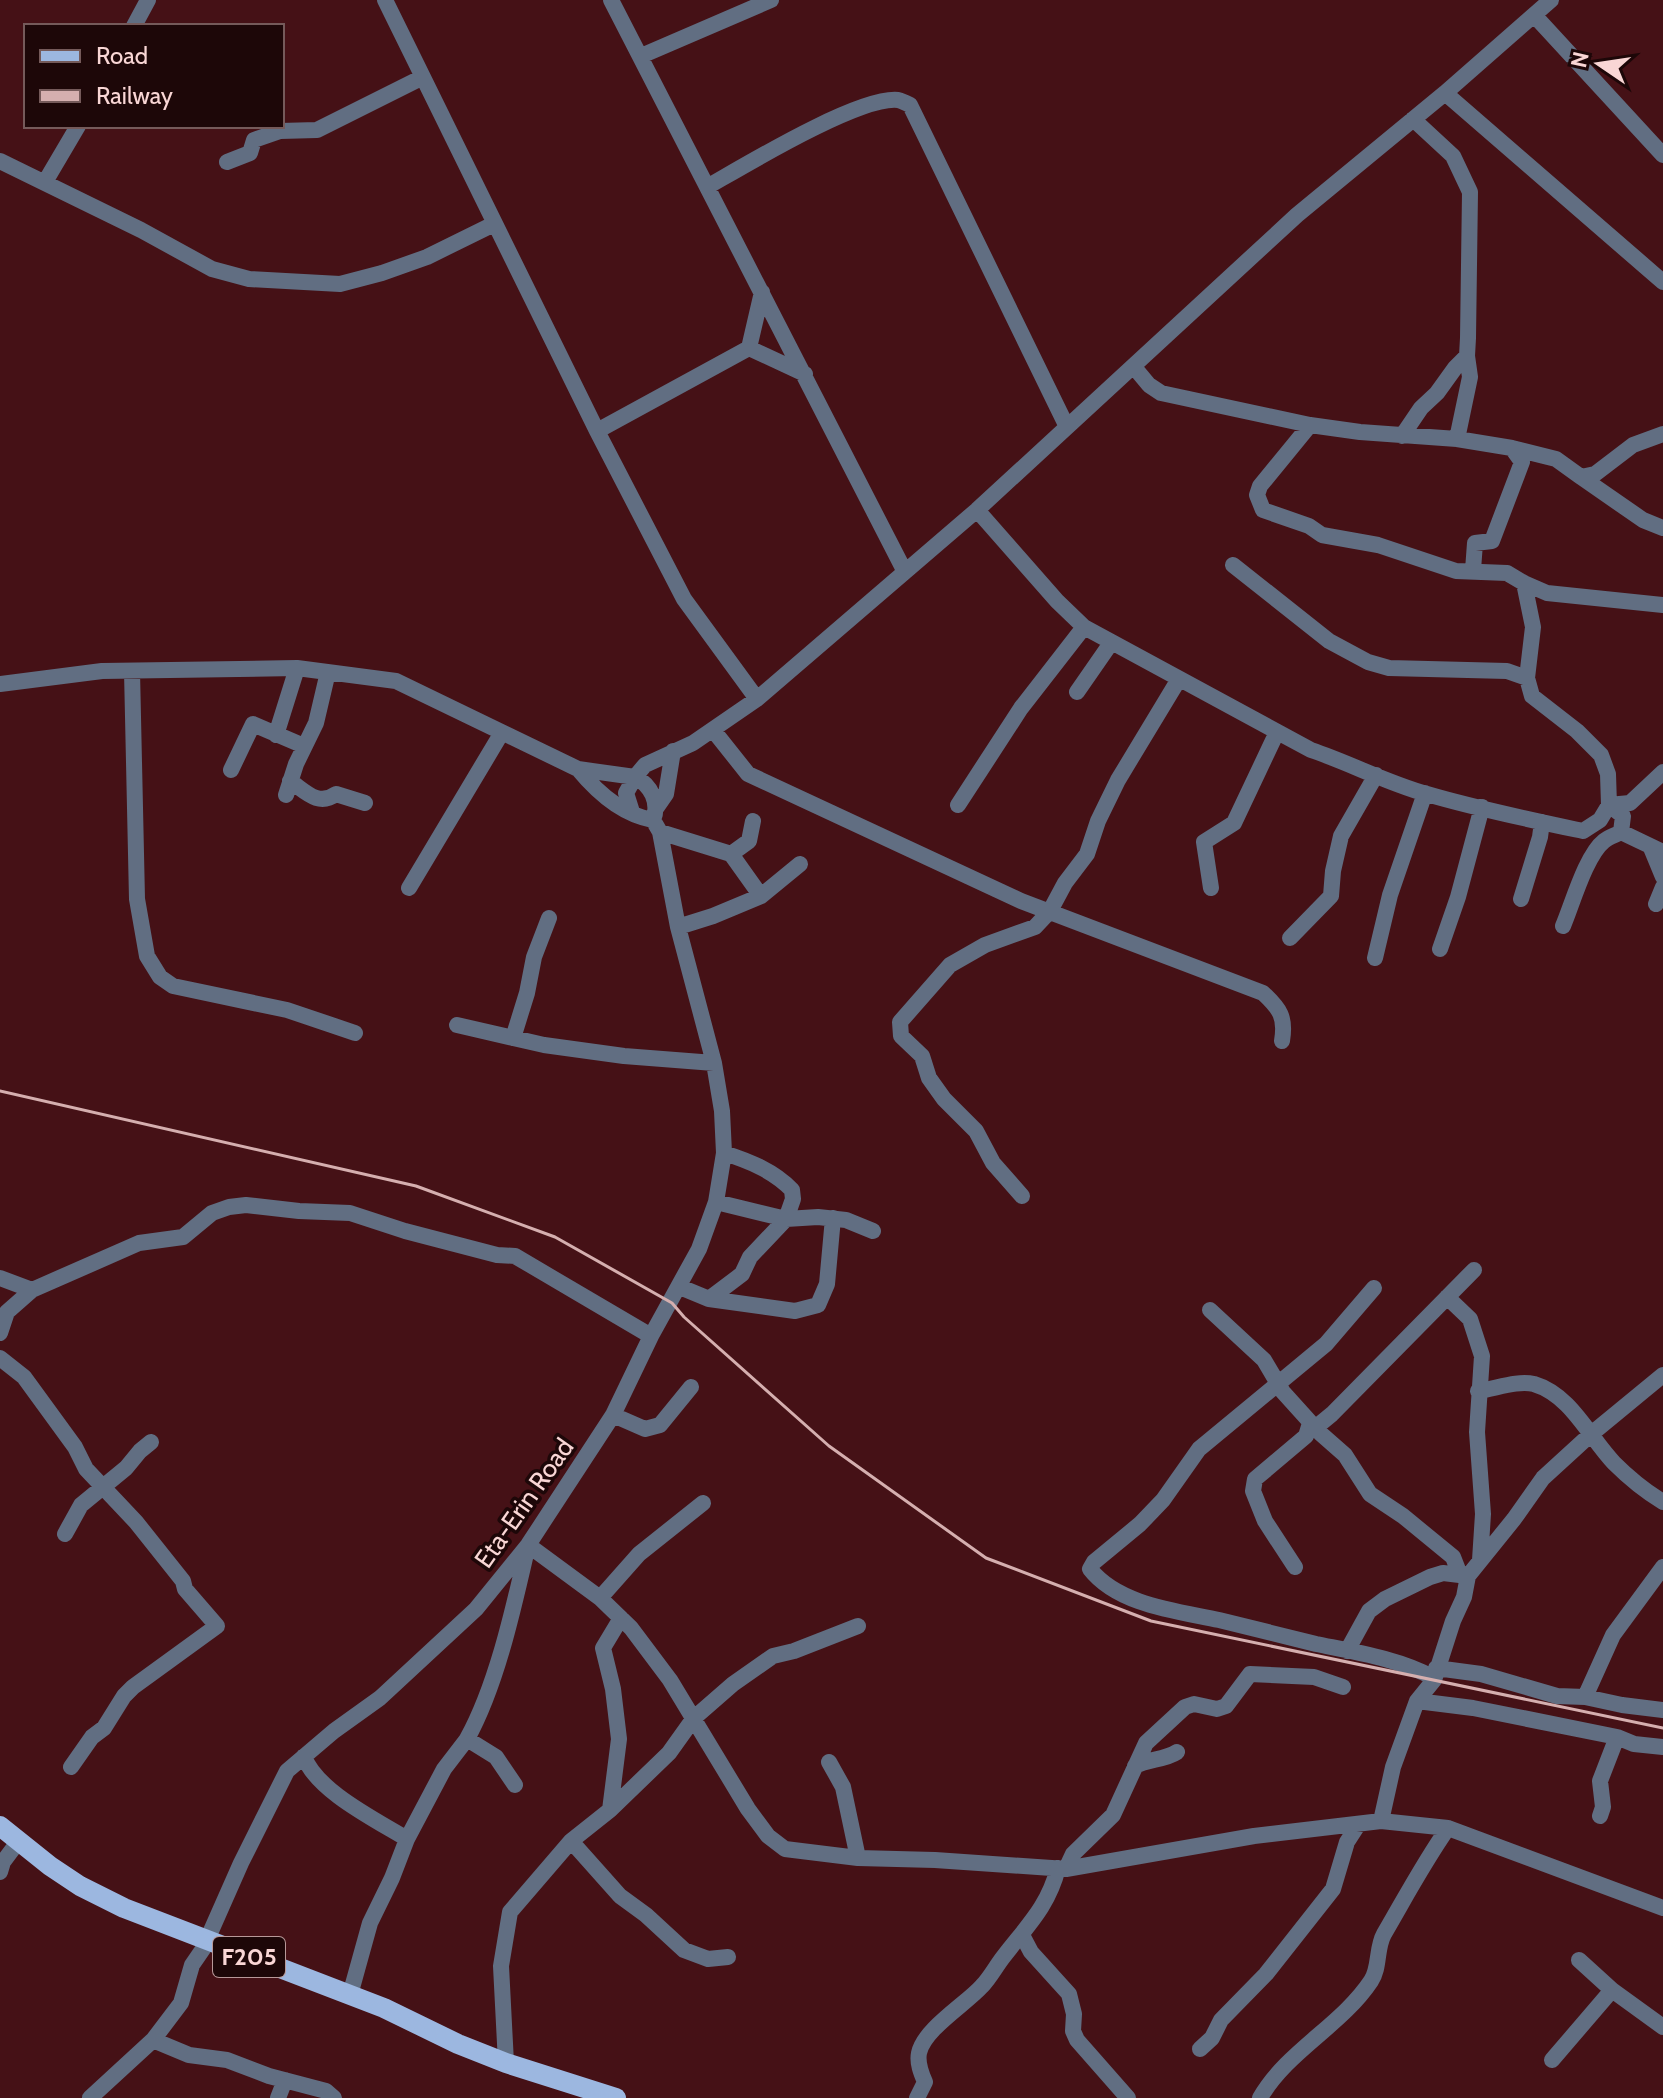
<svg xmlns="http://www.w3.org/2000/svg" width="1663" height="2098" viewBox="0 0 1663 2098" font-family="Cabin,sans-serif">
<style>
.lines{fill:none;stroke-linecap:round;stroke-linejoin:round}
.minor{stroke:#616e82;stroke-width:16}
.major{stroke:#9cb7e0;stroke-width:20}
.rail{stroke:#d5afaf;stroke-width:3}
.labels{text-anchor:middle;stroke-width:7;stroke-linejoin:round;paint-order:stroke}
.shield{fill:#1d0708;stroke:#b79898;stroke-width:2}
.shield-label{font-size:24px;font-weight:bold;fill:#f9d6d5}
.street-label{font-size:26px;fill:#f9d6d5;stroke:#1d0708}
</style>
<rect width="100%" height="100%" fill="#451116"/>
<g class="lines">
<path class="minor" d="M385,0L597,431L684,599L757,699
M611,0L905,572
M1534,15L1663,155
M134,26L148,0
M641,56L771,0
M1445,93L1663,282
M0,161L141,230L212,269L249,279L340,284L382,273L427,257L494,224
M227,162L250,153L254,140L280,131L317,130L421,78
M45,182L78,126
M707,187C744,166 859,96 898,100C902,101 906,103 910,105L1067,427
M749,348L805,374
M1134,367L1149,385L1161,393L1310,425L1360,432L1457,439L1512,448L1556,459L1581,477L1595,474L1633,445L1663,434
M1310,425L1260,486L1257,495L1263,510L1309,526L1322,535L1378,545L1456,571L1507,573L1524,583L1533,627L1527,678L1532,696L1577,731L1601,755L1608,774L1609,805L1623,816L1621,832C1616,835 1609,837 1604,841C1586,855 1572,905 1563,926
M597,431L749,348L762,292
M1402,436L1421,408L1437,393L1455,368L1467,356L1468,338L1470,192L1453,156L1413,119
M1457,439L1470,377L1467,356
M1581,477L1643,520L1663,528
M977,510L1057,601L1084,627L1311,750C1350,763 1387,783 1427,794C1478,809 1531,820 1583,831L1600,820L1609,805L1630,803L1663,772
M1233,565L1329,641L1368,662L1389,668L1507,671L1527,678
M1473,570L1475,543L1492,541L1522,462L1512,448
M1524,583L1547,593L1663,605
M132,671L137,899L147,956L160,977L173,986L287,1010L355,1033
M0,684L102,671L297,668L396,681L578,769L635,777L645,765L693,743L757,699L977,510L1297,215L1445,93L1551,0
M1077,692L1111,643
M713,730L748,774L1021,901L1263,993C1280,1009 1286,1017 1282,1041
M276,735L297,668
M578,769C597,792 623,815 653,820
M231,770L253,724L304,746
M290,781C305,791 318,807 336,794L365,803
M286,795L296,764L316,723L328,672
M958,805L1021,708L1084,627
M657,807L666,794L673,751
M632,812L626,793L635,777C651,785 660,803 653,820
M660,832L731,854L761,896
M1621,832L1663,852
M1651,848L1663,877
M731,854L749,841L753,821
M409,888L501,734
M1211,888L1204,842L1234,823L1277,732
M1521,899L1540,837L1542,822
M1656,904L1663,887
M678,927L713,916L761,896L800,864
M1290,938L1331,896L1333,871L1341,836L1376,775
M1440,949L1458,897L1482,807
M1375,958L1390,895L1425,793
M457,1025L544,1045L624,1056L714,1063
M513,1038L527,993L534,957L549,918
M1022,1196L993,1163L976,1131L944,1099L929,1078L922,1056L901,1036L900,1022L950,965L985,945L1035,927L1050,911L1065,883L1087,854L1098,821L1118,780L1179,679
M716,1202L786,1219L818,1217L846,1220L873,1231
M0,1278L32,1290
M680,1287L709,1299L795,1311L818,1305L827,1284L833,1218
M1374,1288L1326,1344L1199,1449L1163,1500L1140,1524L1094,1562L1090,1569C1118,1605 1177,1611 1219,1620C1252,1628 1284,1636 1316,1644C1355,1652 1400,1659 1434,1678
M1447,1297L1470,1319L1482,1356L1477,1432L1483,1514L1480,1560
M709,1299L742,1274L750,1257L786,1219L793,1199L792,1190C774,1171 749,1161 724,1153
M1210,1310L1264,1360L1283,1392L1320,1433L1345,1455L1370,1494L1403,1516L1453,1557L1460,1575
M0,1333L7,1312L32,1290L139,1243L183,1237L212,1213L229,1207L246,1205L299,1211L350,1213L405,1231L497,1255L515,1256L651,1336
M0,1358L24,1377L75,1447L86,1469L136,1522L183,1581L185,1589L217,1626L133,1687L124,1696L104,1728L92,1737L71,1767
M1478,1391C1495,1389 1517,1380 1534,1384C1571,1395 1589,1437 1614,1463C1629,1478 1645,1491 1663,1502
M613,1415L645,1429L660,1425L691,1387
M1315,1428L1332,1414L1474,1270
M65,1534L81,1505L126,1468L140,1451L151,1442
M1295,1567L1265,1521L1253,1491L1255,1479L1306,1436L1310,1423
M600,1598L639,1554L703,1503
M1347,1651L1369,1611L1385,1599L1430,1577L1443,1573L1468,1576
M1436,1668L1481,1674L1557,1696L1585,1697L1622,1705L1663,1710
M1585,1697L1613,1635L1663,1567
M1417,1701L1473,1708L1617,1737L1634,1744L1663,1747
M304,1756C315,1790 376,1820 407,1839
M829,1762L843,1787L858,1858
M1135,1766C1148,1759 1165,1760 1177,1752
M515,1785L496,1757L467,1739C497,1685 514,1606 528,1545L600,1598L631,1628L670,1680L748,1809L768,1836L785,1849L858,1858L935,1860L1066,1869L1254,1836L1381,1821L1448,1828L1663,1908
M610,1810L619,1739L613,1689L603,1648L621,1618
M1600,1816L1603,1807L1600,1781L1617,1737
M1381,1821L1393,1767L1417,1701L1434,1680L1453,1621L1464,1597L1468,1576L1514,1519L1543,1478L1590,1435L1663,1375
M571,1841L620,1896L646,1915L684,1950L708,1959L728,1957
M1066,1869L1073,1854L1113,1815L1146,1743L1185,1707L1194,1704L1217,1709L1226,1706L1250,1674L1314,1677L1343,1687
M0,1872L3,1862L15,1846
M1022,1935L1031,1952L1069,1994L1074,2014L1073,2031L1077,2040L1128,2098
M1579,1960L1612,1990L1663,2027
M350,1995L370,1923L392,1878L407,1839L444,1769L467,1739
M153,2040L189,2055L227,2060L269,2076L326,2091L334,2098
M1200,2049L1212,2038L1221,2020L1266,1974L1333,1889L1347,1842L1358,1825
M1552,2060L1612,1990
M506,2063L501,1966L510,1912L571,1841L610,1810L669,1753L694,1718L733,1684L773,1656L794,1651L858,1626
M90,2098L153,2040L181,2003L192,1965L203,1949L241,1863L287,1771L334,1731L380,1698L476,1609L528,1545L613,1415L651,1336L699,1249L716,1202L724,1153L722,1111L714,1063L678,927L660,832L653,820
M278,2098L285,2080
M917,2098L925,2082C921,2073 917,2063 919,2053C924,2029 966,2004 982,1986C990,1978 996,1966 1004,1956C1027,1926 1048,1907 1058,1868
M1260,2098C1287,2051 1341,2026 1371,1981C1380,1968 1376,1948 1384,1934C1405,1898 1424,1862 1448,1828"/>
<path class="major" d="M0,1826L50,1866L80,1886L124,1908L384,2008L458,2044L506,2063L616,2098"/>
<path class="rail" d="M0,1091L416,1186L555,1237L672,1303L684,1317L829,1446L986,1558L1151,1621L1663,1728"/>
</g>
<g class="labels">
<rect class="shield" x="213" y="1937" width="72" height="40" rx="6"/>
<g class="shield-label">
<text x="249" y="1965">F205</text>
</g>
<g class="street-label">
<text transform="translate(524 1503) rotate(-55)" y="9">Eta-Erin Road</text>
</g>
</g>
<rect x="24" y="24" width="260" height="104" fill="#1d0708" stroke="#755a5a" stroke-width="2"/>
<rect x="40" y="50" width="40" height="12" fill="#9cb7e0" stroke="#755a5a" stroke-width="2"/>
<text x="96" y="64" font-size="24" fill="#f9d6d5">Road</text>
<rect x="40" y="90" width="40" height="12" fill="#d5afaf" stroke="#755a5a" stroke-width="2"/>
<text x="96" y="104" font-size="24" fill="#f9d6d5">Railway</text>
<g transform="translate(1599 64) rotate(283)" stroke="#1d0708" stroke-width="6" paint-order="stroke">
<path d="M0-6L14 30L0 20L-14 30Z" fill="#f9d6d5"/>
<text y="-12" font-size="22" font-weight="bold" text-anchor="middle" fill="#f9d6d5">N</text>
</g>
</svg>
